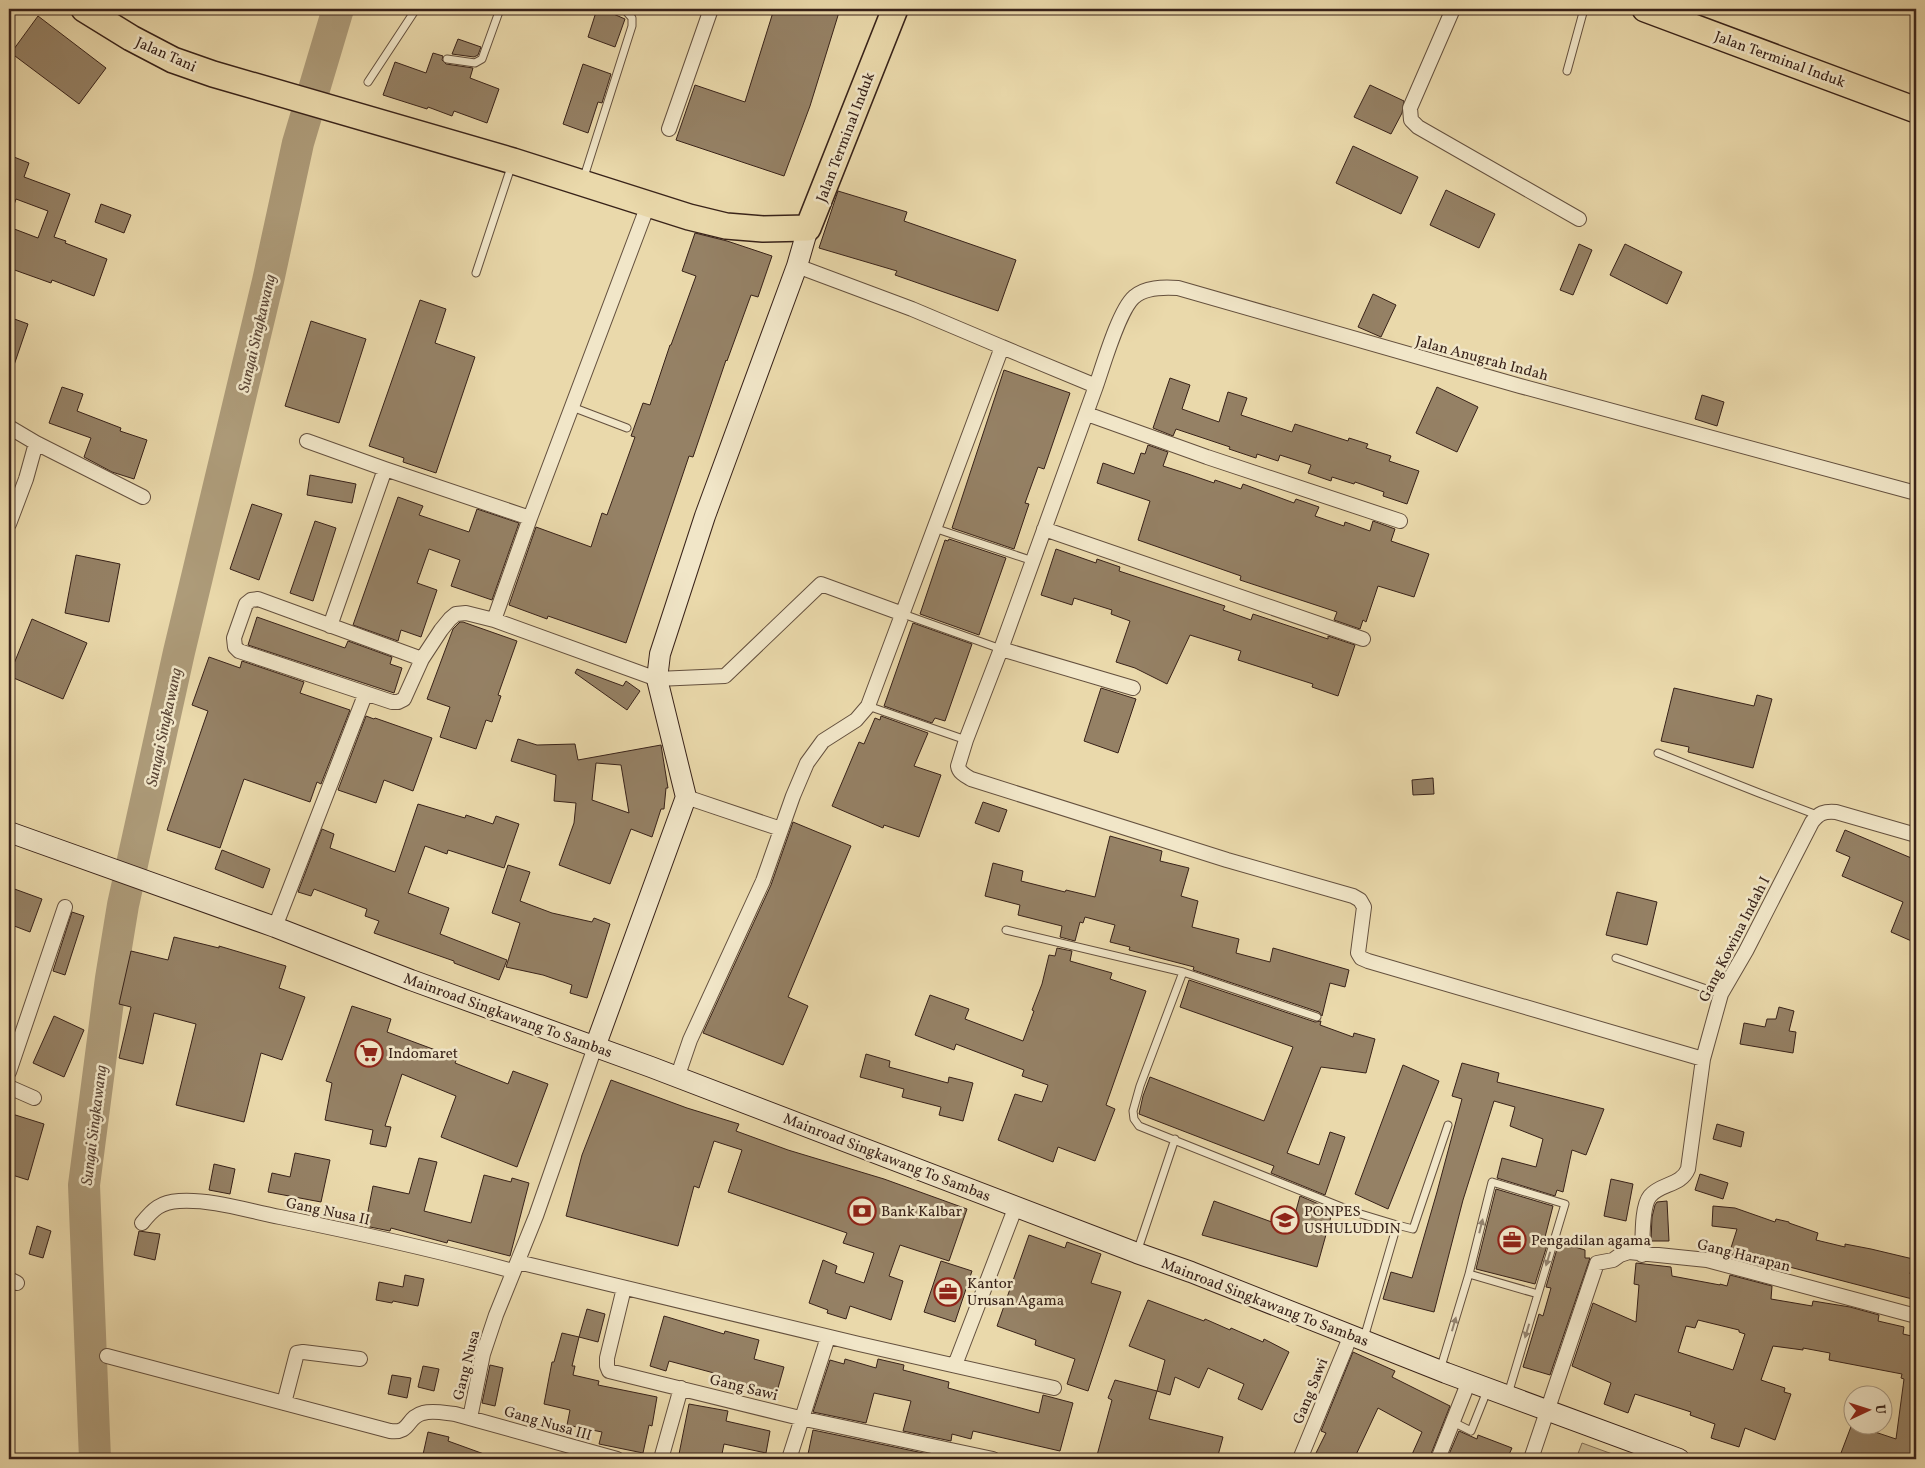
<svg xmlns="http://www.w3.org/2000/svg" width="1925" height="1468" viewBox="0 0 1925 1468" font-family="Vollkorn,serif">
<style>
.green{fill:#ccba92;stroke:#826e56}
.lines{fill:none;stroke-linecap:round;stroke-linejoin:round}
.river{stroke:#ad9b79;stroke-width:32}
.building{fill:#958165;stroke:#382219;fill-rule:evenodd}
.lane-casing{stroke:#64503e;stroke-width:9}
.street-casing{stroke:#64503e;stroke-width:16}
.secondary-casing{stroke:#382219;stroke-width:22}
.highway-casing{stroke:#382219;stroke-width:28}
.lane{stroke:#f1e6c8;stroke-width:7}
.street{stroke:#f1e6c8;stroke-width:14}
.secondary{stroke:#f1e6c8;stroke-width:20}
.highway{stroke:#ead9ab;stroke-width:25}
.oneway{fill:#948470}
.labels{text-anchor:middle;stroke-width:5;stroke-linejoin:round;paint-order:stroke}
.street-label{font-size:15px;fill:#382219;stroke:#f1e6c8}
.poi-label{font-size:15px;fill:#382219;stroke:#f1e6c8;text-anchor:start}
.water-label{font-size:16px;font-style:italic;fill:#5b4636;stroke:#f1e6c8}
</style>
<rect width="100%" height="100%" fill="#ead9ab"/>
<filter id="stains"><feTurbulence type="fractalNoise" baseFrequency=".004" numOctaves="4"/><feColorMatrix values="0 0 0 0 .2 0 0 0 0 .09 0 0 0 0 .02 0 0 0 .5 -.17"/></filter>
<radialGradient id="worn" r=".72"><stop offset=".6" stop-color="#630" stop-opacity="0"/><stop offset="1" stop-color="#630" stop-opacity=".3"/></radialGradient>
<path class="green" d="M1582,1443L1615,1455L1613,1459H1576Z"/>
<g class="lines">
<path class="river" d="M95,1459L84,1185L111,978L123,905L179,652L268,281L298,143L338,9"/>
</g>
<path class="building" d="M597,9H602L625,19L615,47L588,37Z
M774,9H840L810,106L784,176L676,140L695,85L745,102Z
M38,16L106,68L79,104L11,53Z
M458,39L481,47L478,55L474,57L452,54Z
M433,53L443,56L442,60L446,64L473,68L470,78L499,89L487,123L454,111L452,116L428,107L427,109L383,95L395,62L426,73Z
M583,64L611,74L602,103L598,102L588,133L563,124Z
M1370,85L1404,101L1402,113L1391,134L1354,117Z
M1353,146L1418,177L1401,214L1336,183Z
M9,155L29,163L24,177L70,194L54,237L66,241L65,243L107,259L94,296L52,280L51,283L9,268V227L38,238L48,211L16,199L11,214H9Z
M1446,190L1495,214L1479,248L1430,225Z
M838,191L907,212L904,221L1016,260L998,311L895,275L897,271L819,248Z
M101,204L131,215L124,233L95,222Z
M695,233L727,241L772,256L758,297L751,295L727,361L726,360L693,457L689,456L626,643L548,616L547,619L509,605L536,527L591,547L602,513L607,515L620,479L635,437L631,436L643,403L650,405L670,345H671L696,276L682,271Z
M1579,244L1592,250L1573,295L1560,290Z
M1625,244L1682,272L1667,304L1610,275Z
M1373,294L1396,305L1381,337L1358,327Z
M420,300L446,309L435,343L475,357L436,473L403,462L404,458L369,446Z
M9,317L28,324L11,374H9Z
M311,321L366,339L339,423L285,406Z
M1004,370L1070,393L1044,469L1038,467L1025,503L1029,504L1014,549L952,528Z
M1170,378L1190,385L1182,409L1219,422L1228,392L1247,398L1241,415L1292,432L1295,424L1348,441L1349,438L1368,444L1366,448L1391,456L1389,461L1419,471L1407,504L1383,496L1384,492L1355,482L1354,484L1332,477L1331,481L1308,473L1311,465L1280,455L1278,461L1257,454L1256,458L1229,449L1230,447L1176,429L1173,436L1153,428Z
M62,387L83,394L77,411L121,428L120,431L147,440L134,479L112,472L84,457L91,438L49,423Z
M1437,387L1478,407L1457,452L1416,433Z
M1702,395L1724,402L1717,426L1695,419Z
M1148,445L1168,452L1163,466L1188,474L1214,483L1215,480L1241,489L1243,484L1294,503L1296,499L1319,507L1315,516L1344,526L1345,522L1370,531L1373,521L1395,529L1391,541L1429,554L1414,597L1378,586L1366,622L1363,620L1360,629L1334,620L1337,612L1240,580L1241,576L1138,540L1150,501L1097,483L1103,463L1134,474L1141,453L1145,454Z
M310,475L356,484L352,503L307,495Z
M398,497L423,506L419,515L469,532L477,509L519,523L492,600L451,586L460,560L429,549L417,583L437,590L421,637L401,630L398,641L353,625Z
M252,504L282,514L259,580L230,569Z
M315,521L336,528L313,601L290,593Z
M949,539L1006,558L979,635L920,614L945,540L948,541Z
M1056,549L1096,563L1097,559L1120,567L1119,571L1225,606L1223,610L1251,620L1253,614L1328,639V636L1355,645L1338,696L1312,687L1313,684L1238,660L1241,651L1190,635L1167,684L1135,668L1116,662L1130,621L1111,614L1112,610L1074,598L1072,605L1041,595Z
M76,555L120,564L109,622L65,613Z
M257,617L345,648L348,641L392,657L390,664L402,668L394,693L248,645Z
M32,619L87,643L63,699L9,676Z
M460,622H463L517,641L498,695L501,696L492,722L486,720L476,749L440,737L450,707L427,699L453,629Z
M913,623L972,644L945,721L935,718L932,723L884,706Z
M209,657L240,668L242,661L304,682L300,693L350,710L321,784L317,782L310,802L244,779L220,848L167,830L208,711L192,705Z
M577,669L623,686L626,681L640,691L627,710L575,673Z
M1101,688L1136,699L1118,753L1084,741Z
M1674,688L1754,706L1757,695L1772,699L1753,768L1688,752L1689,747L1661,741Z
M366,716L374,719L375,718L432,738L413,791L384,780L376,803L338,790Z
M881,716L928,733L914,766L941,775L919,837L884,825L883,828L832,806L859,742L864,744L875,718L880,720Z
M518,739L537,745L575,744L578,760L661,745L668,788H666L664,809H661L652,837L631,829L610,884L559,865L574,823L576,803L554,801L556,775L511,761ZM596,763L621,765L629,813L592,800Z
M1433,778L1434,794L1413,795L1412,780Z
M983,802L1007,810L999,832L975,823Z
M418,804L465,818L466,815L493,824L496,816L519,824L504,868L448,850L447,854L425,846L408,893L449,908L440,934L507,960L499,980L454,963V961L374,933L379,921L365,916L367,909L314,889L311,896L298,892L322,829L334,834L330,848L395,872Z
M793,822L851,846L788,997L808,1006L783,1065L703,1033L771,885Z
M1845,830L1916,860V943L1891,932L1903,902L1842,876L1850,857L1836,851Z
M1110,836L1162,851L1160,861L1189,868L1181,896L1198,901L1192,927L1239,939L1236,953L1270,962L1273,948L1349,970L1345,987L1330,983L1322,1016L1319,1012L1193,970L1194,967L1129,950L1130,947L1110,942L1115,925L1085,917L1083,923L1080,922L1075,941L1060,937L1062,926L1018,915L1020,905L985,896L993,863L1023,871L1021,881L1065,892L1066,890L1095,897Z
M222,850L270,869L263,888L215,869Z
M508,865L530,872L520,901L552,913L592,922L594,918L610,924L587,998L570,993L572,985L543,975L506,967L520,923L492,913Z
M9,887L42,899L30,932L9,924Z
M1617,892L1657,902L1647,945L1606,935Z
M72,912L84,916L65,975L53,971Z
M174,937L219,948V946L286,966L279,988L305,997L282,1060L261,1053L244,1122L176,1105L196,1024L154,1013L143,1064L119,1058L131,1007L119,1004L131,951L168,960Z
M1057,948L1072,951L1070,961L1112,973L1110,979L1146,991L1106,1105L1115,1109L1095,1161L1058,1147L1053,1162L998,1140L1015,1094L1042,1102L1048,1085L1022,1076L1024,1070L956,1044L954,1050L915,1035L930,995L969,1009L965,1019L1023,1041L1034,1011L1032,1010L1042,984L1049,955L1055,956Z
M1189,980L1315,1022L1321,1021L1320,1025L1353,1037L1354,1033L1375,1039L1366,1073L1321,1067L1287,1153L1319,1165L1330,1132L1345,1137L1325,1195L1271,1173L1274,1166L1139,1114L1143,1096L1150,1077L1264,1121L1293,1047L1180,1007Z
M352,1006L391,1019L387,1032L457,1058L455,1063L508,1084L513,1071L548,1084L517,1167L441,1137L456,1096L402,1074L385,1126L391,1127L386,1147L370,1144L373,1130L325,1120L332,1083L326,1081Z
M1779,1007L1794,1011L1789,1031L1796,1032L1793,1053L1740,1044L1744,1023L1765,1027L1767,1019H1776Z
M54,1016L84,1030L64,1077L33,1063Z
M866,1054L890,1061L889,1067L948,1083L949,1077L973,1083L963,1121L939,1115L941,1107L902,1097L904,1089L860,1077Z
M1462,1063L1499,1073L1497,1082L1604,1109L1586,1155L1572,1150L1563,1192L1557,1190L1555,1196L1497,1178L1502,1158L1536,1167L1543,1139L1510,1126L1515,1107L1494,1101L1463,1200L1434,1312L1383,1299L1391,1272L1412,1278L1437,1192L1462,1099L1452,1096Z
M1403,1065L1439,1081L1388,1209L1355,1194Z
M611,1080L687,1108L739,1124L736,1131L788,1150L884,1179L967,1209L949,1261L900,1245L889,1276L903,1281L891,1320L850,1306L846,1319L827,1313L828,1310L809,1303L823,1260L837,1266L835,1273L864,1283L874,1253L843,1243L847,1233L728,1192L742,1150L714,1141L699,1188L694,1186L678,1246L566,1216L582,1155Z
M9,1113L44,1124L28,1180L9,1174Z
M1717,1124L1744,1132L1741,1147L1713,1139Z
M295,1153L330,1160L321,1202L268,1192L272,1173L290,1177Z
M419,1158L437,1162L424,1211L471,1223L484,1175L511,1182L512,1178L529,1183L510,1256L448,1240L447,1243L391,1228L390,1231L365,1226L373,1186L409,1194Z
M214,1164L235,1169L230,1194L209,1190Z
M1700,1174L1728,1183L1723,1199L1695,1190Z
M1611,1179L1633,1184L1626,1221L1604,1216Z
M1496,1189L1553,1206L1545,1237L1549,1239L1535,1284L1476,1269Z
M1300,1196L1321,1205L1319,1209L1332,1213L1317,1267L1202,1235L1214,1201L1291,1229Z
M1667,1201L1669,1241H1651L1652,1217L1655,1205L1657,1202Z
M1713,1206L1735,1208L1775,1222L1776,1219L1789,1222V1223L1818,1233L1816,1240L1845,1247V1244L1871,1249L1913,1259L1910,1274L1916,1276V1300L1778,1264L1777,1270L1734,1258L1735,1256L1729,1254L1737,1229L1712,1226Z
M37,1226L51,1231L43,1258L29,1254Z
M139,1231L160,1234L155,1260L134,1255Z
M1029,1235L1065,1248L1067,1242L1101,1254L1091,1283L1121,1292L1088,1391L1067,1384L1075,1359L1035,1345L1036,1340L997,1326Z
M1559,1242L1585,1250V1258H1590L1550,1375L1523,1367L1539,1314L1543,1316L1551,1288L1546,1287Z
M941,1261L972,1271L955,1322L924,1312Z
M1636,1263L1671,1267L1672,1276L1720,1285V1284L1727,1286L1730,1275L1772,1286L1771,1299L1812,1306L1813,1301L1850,1307L1879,1315L1878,1321L1904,1327L1903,1334L1916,1337V1459H1842L1844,1454L1841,1453L1852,1424V1426H1857L1896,1439L1904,1379L1901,1378L1902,1374L1829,1360L1830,1353L1803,1348V1350L1773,1346L1761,1380L1785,1388L1784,1392L1791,1394L1775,1440L1745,1428L1739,1447L1711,1438L1715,1424L1690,1415L1691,1412L1635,1394L1628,1413L1604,1404L1611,1383L1572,1366L1593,1303L1636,1322L1639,1285L1634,1284ZM1698,1320L1739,1330V1332L1745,1334L1733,1370L1678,1352L1686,1326L1695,1328Z
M405,1275L424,1279L418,1306L393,1301L392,1303L376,1300L379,1282L403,1287Z
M1148,1300L1204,1321L1205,1319L1230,1330L1231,1328L1263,1342L1264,1339L1289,1352L1262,1410L1238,1399L1244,1384L1208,1368L1199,1388L1175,1377L1170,1395L1157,1391L1165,1360L1129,1346Z
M587,1309L605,1314L598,1342L579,1337Z
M664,1316L724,1334L725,1331L759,1340L754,1359L784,1367L776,1395L713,1378L714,1373L669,1361L666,1371L650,1366Z
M562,1333L579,1337L572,1366H575L573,1375L599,1381L598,1385L657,1397L652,1426L649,1425L643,1453L599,1444L602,1432L567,1425L570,1410L544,1404L552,1362H554Z
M1353,1352L1395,1371L1392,1377L1450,1406L1429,1459H1410L1422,1432L1378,1408L1354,1459H1313L1326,1433L1321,1431Z
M845,1359L876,1368L878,1359L904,1365L903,1370L949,1382L948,1388L1039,1413L1043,1395L1073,1403L1060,1451L973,1431L971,1439L952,1434L951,1441L903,1431L911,1401L874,1393L866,1423L813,1412L830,1360L844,1364Z
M490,1365L503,1368L495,1406L482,1403Z
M423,1366L439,1369L434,1391L418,1387Z
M392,1375L411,1378L407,1398L388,1394Z
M1115,1380L1157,1391L1149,1419L1223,1437L1217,1459H1096L1112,1400L1108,1398Z
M689,1404L728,1411L726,1421L770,1431L766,1453L724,1444L721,1459H678Z
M813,1430L947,1458V1459H807Z
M1459,1431L1477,1439L1478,1435L1512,1448L1507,1459H1447Z
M428,1432L449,1437L448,1441L495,1458V1459H422Z"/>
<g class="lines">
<g class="lane-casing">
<path id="lane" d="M447,59L475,63L482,59L500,9
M1567,71L1584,9
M368,82L416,9
M583,180L632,26V18L624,9
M476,273L512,164
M572,407L627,428
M934,528L1033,561
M903,614L1001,649
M868,706L966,740
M1658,753L1759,793L1817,815
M1006,930L1183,972
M1616,958L1721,994
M1317,1017L1183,972L1140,1086L1133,1111L1134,1119L1139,1126L1354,1212L1397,1225
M1137,1252L1175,1139
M1469,1274L1492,1182L1565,1204L1538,1294
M1364,1338L1397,1225L1413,1229L1448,1125
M1440,1370L1469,1274L1538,1294L1508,1394
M1453,1422L1471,1431L1487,1391"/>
</g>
<g class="street-casing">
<path id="street" d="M1453,9L1410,108L1411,120L1418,127L1579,219
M669,129L711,9
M1002,347L1096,386L1001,649L966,740L958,766C959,773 966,776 971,779L1227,860L1353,896L1360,900L1364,907L1358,953L1361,958L1368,961L1703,1059
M1096,386C1103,366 1119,310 1134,297C1145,287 1163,287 1178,288L1520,386L1916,493
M1087,414L1207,457L1400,521
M9,427L36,443L26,479L9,524
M307,441L385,469L530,518L494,620
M36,443L143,497
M530,518L648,205
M1044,529L1363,639
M330,626L385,469
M1001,649L1133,688
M422,659L404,699L398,702H392L239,651L235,647L234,638L246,604L251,600L258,599L422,659L441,630L450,619L456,614L466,613L494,620L657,679L725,676L821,584L903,614
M686,797L781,829
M275,927L365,695
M9,1072L65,907
M677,1078L690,1040L763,881L793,796L807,763L823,741L856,720L868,706L1002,347L912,309L797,266
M9,1087L34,1098
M142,1223C153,1209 161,1202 179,1201C213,1199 248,1211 280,1217C359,1233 436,1250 513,1271
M1642,1255C1643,1240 1641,1207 1650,1196C1661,1183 1681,1186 1688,1169L1703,1059L1721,994L1746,951L1812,822C1819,813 1824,811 1836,812L1916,835
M518,1262L859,1344L1054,1388
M9,1279L17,1283
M624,1288L607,1358V1366L609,1371L800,1418L993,1459
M107,1356L390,1431C411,1434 406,1417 423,1413C433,1410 445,1413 455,1414L617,1459
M955,1365L1016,1206
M284,1403L297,1353L303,1352L360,1359
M470,1418L483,1354L496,1315L536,1216L595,1047
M661,1459L681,1388
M789,1459L828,1337
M1300,1459L1351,1335
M1438,1459L1469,1381
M1531,1459L1597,1263L1613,1260L1620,1255L1629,1252L1707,1260L1916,1316"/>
</g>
<g class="secondary-casing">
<path id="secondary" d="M9,832L275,927L411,980L651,1067L1137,1253L1191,1272L1446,1373L1679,1459
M595,1047L686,797L657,679L660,654L705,516L797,266L808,228"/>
</g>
<g class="highway-casing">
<path id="highway" d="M84,9L131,38L173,60L213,74L513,161L689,217L726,226L763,229L808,228L895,9
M1645,9L1916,110"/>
</g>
<use href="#lane" class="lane"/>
<use href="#street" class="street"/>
<use href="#secondary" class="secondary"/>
<use href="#highway" class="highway"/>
</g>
<defs><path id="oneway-solid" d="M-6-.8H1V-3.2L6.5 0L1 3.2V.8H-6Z" transform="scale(1.25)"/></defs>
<g class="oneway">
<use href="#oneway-solid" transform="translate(1481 1226) rotate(-76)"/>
<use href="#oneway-solid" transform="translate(1548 1259) rotate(107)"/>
<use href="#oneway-solid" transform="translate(1454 1324) rotate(-74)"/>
<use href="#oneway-solid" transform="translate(1527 1331) rotate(107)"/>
</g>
<defs>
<g id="supermarket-ring" transform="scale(1.4375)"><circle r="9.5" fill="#f1e6c8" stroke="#8f2418" stroke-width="1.5"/><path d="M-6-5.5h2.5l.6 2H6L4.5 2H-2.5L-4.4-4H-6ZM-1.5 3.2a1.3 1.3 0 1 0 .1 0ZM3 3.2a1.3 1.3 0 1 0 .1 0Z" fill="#8f2418"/></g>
<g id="bank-ring" transform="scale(1.4375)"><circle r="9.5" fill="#f1e6c8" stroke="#8f2418" stroke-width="1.5"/><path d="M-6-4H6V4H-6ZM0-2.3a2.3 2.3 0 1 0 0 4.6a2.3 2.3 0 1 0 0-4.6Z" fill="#8f2418"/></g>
<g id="school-ring" transform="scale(1.4375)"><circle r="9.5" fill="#f1e6c8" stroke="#8f2418" stroke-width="1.5"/><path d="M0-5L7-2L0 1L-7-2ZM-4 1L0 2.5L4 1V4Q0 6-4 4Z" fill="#8f2418"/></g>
<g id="office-ring" transform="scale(1.4375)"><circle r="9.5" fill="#f1e6c8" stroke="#8f2418" stroke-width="1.5"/><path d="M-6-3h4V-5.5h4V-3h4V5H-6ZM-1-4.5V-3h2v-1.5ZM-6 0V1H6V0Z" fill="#8f2418"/></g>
</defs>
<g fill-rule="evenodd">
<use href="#supermarket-ring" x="369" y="1053"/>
<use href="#bank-ring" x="862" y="1211"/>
<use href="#school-ring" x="1285" y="1220"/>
<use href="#office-ring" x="1512" y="1240"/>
<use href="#office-ring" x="948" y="1292"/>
</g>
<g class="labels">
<g class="street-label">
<text transform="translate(166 54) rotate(24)" y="5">Jalan Tani</text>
<text transform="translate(1780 59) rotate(20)" y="5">Jalan Terminal Induk</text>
<text transform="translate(845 137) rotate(-69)" y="5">Jalan Terminal Induk</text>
<text transform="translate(1482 358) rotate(15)" y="5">Jalan Anugrah Indah</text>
<text transform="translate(1734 939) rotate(-63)" y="5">Gang Kowina Indah I</text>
<text transform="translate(508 1015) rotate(20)" y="5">Mainroad Singkawang To Sambas</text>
<text transform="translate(887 1157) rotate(21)" y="5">Mainroad Singkawang To Sambas</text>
<text transform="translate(328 1211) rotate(12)" y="5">Gang Nusa II</text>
<text transform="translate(1744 1255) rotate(14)" y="5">Gang Harapan</text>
<text transform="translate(1265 1302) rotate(21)" y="5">Mainroad Singkawang To Sambas</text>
<text transform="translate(466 1365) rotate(-76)" y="5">Gang Nusa</text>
<text transform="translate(744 1387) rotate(14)" y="5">Gang Sawi</text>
<text transform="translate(1310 1391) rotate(-68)" y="5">Gang Sawi</text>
<text transform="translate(548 1423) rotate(16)" y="5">Gang Nusa III</text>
</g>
<g class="poi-label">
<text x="388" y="1058">Indomaret</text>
<text x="881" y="1216">Bank Kalbar</text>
<text x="1304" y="1216">PONPES<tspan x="1304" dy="17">USHULUDDIN</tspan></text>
<text x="1531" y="1245">Pengadilan agama</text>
<text x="967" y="1288">Kantor<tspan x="967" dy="17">Urusan Agama</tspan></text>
</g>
<g class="water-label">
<text transform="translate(256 333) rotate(-77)" y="6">Sungai Singkawang</text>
<text transform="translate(163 727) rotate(-78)" y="6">Sungai Singkawang</text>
<text transform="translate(93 1125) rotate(-83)" y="6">Sungai Singkawang</text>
</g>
</g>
<rect width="1925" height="1468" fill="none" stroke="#ead9ab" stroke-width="30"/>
<rect x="10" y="10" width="1905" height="1448" fill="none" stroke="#382219" stroke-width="2.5"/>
<rect x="15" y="15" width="1895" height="1438" fill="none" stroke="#382219"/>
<g transform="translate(1868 1410) rotate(86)"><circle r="24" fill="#f1e6c8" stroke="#a79882"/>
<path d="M0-4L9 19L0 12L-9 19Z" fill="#8f2418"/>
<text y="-8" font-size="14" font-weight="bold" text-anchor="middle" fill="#382219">U</text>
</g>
<rect width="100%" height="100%" filter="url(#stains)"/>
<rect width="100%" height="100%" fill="url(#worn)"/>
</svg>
